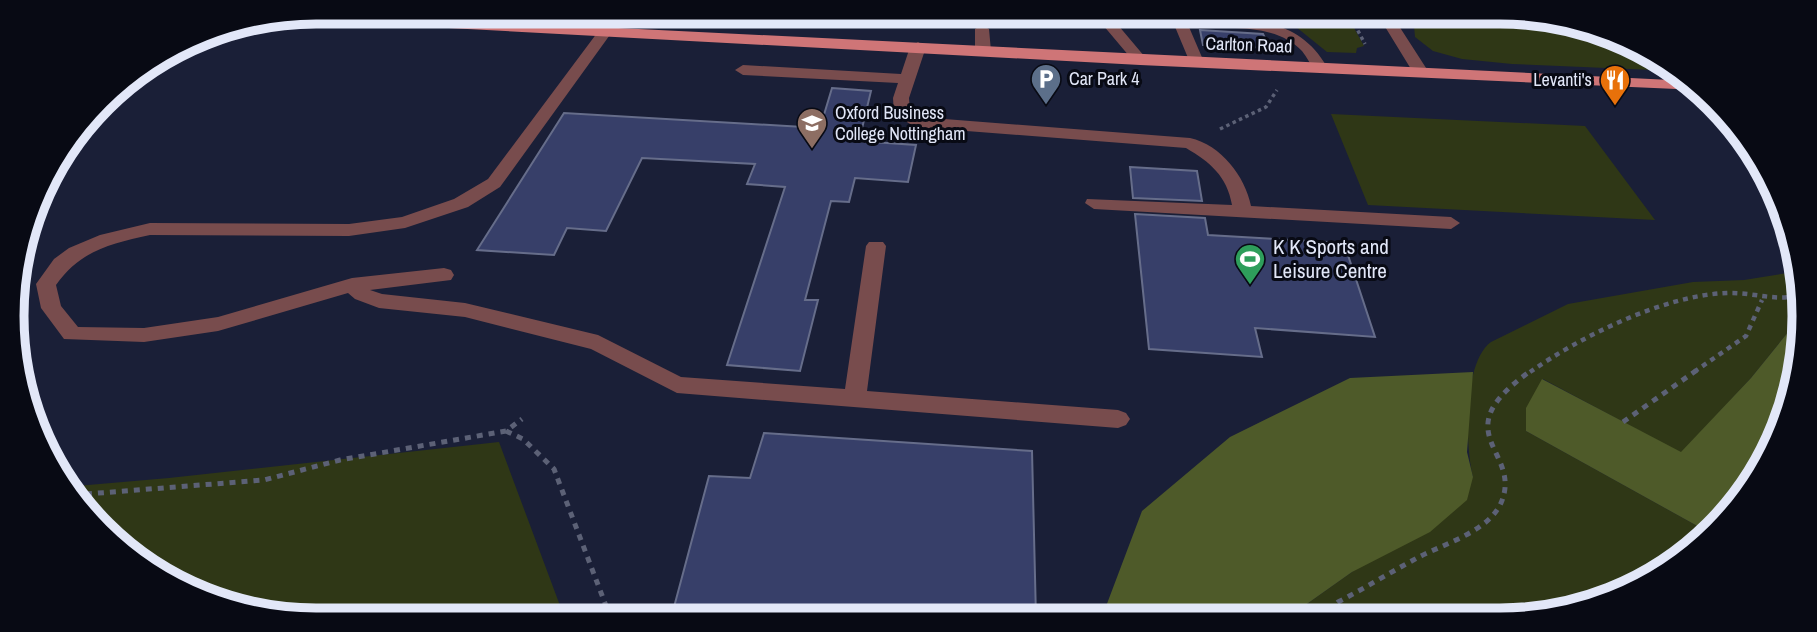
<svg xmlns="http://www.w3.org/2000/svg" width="1817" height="632" viewBox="0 0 1817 632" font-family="'Archivo Narrow',sans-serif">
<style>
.green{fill:#2f3716}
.forest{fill:#4e5a29}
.building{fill:#373f69;stroke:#666d8a;stroke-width:2}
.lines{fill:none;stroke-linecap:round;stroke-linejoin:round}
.path-far2{stroke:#5c6176;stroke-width:3.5;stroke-dasharray:3.5 3.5;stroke-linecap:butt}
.path-far1{stroke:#5c6176;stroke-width:4.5;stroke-dasharray:5 5;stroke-linecap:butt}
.path{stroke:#5c6176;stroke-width:5;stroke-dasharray:6 6;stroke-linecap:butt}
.minor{fill:#784c4d;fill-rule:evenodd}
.major{fill:#cf7577;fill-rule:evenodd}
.labels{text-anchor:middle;stroke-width:6;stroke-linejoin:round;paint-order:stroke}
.far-street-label{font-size:18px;fill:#e2e7f8;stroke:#080a14}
.far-poi-label{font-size:18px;fill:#e2e7f8;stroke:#080a14;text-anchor:start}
.poi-label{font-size:21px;fill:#e2e7f8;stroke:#080a14;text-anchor:start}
.rim{fill:none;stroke:#e2e7f8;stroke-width:9}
</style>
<rect width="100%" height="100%" fill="#1a1f37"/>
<path class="green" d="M1506,13L1579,23L1677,71L1512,64L1462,59L1433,51L1415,37L1414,26L1427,16Z
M1280,14L1348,17L1364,46L1357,48L1356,53L1327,52Z
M1331,114L1585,126L1655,220L1368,205Z
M1799,266L1802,276L1799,327L1789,331L1751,378L1681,453L1543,379L1526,431L1710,533L1702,544L1635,589L1541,617L1287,618L1352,572L1473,477C1465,446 1463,362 1491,342L1568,304L1693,282L1744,280L1787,273Z
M499,442L565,619L316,620L238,609L147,568L65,487L169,478Z"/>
<path class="forest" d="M1799,327L1794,394L1764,468L1710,533L1526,431V408L1542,379L1681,452L1751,378L1789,331Z
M1473,372L1467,452L1473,477L1467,500L1430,532L1352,572L1287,618H1106L1105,609L1142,511L1230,437L1350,378Z"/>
<path class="building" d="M1196,12H1258L1260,19L1197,16Z
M1200,30L1263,34L1270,48L1203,45Z
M832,88L871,91L859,141L916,145L908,182L855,178L849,202L831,201L805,300H818L800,371L727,365L785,187L747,184L755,164L642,158L606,231L567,228L554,255L477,250L564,113L820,128Z
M1130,167L1197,171L1202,201L1133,198Z
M1135,214L1205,218L1208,235L1344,243L1375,337L1255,328L1262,357L1149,349Z
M764,433L1032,451L1036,618L856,619L674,607L709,476L750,478Z"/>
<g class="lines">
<path class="path-far2" d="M1348,12L1365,44
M1220,129L1266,107L1277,90"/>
<path class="path-far1" d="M1530,372C1580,337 1664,295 1727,293C1753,292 1775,302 1801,295
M1694,372L1746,336L1762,300"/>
<path class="path" d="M1623,422L1697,370
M506,431L523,439L554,469L611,619
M74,495L264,480L340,460L506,431L522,419
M1319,618L1338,602C1365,588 1391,572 1417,558C1443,544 1488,532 1501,503C1524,450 1440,434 1532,370"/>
<path class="minor" d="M486,12H501L488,29H478L476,26Z
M1092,12H1107L1145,57L1148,60L1145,63H1135Z
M1376,12H1390L1428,71L1426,74H1414Z
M1180,18C1237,21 1294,10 1327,67L1324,70H1314C1310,64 1307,57 1302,51C1275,22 1225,29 1189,27L1204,62L1196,67L1191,65L1173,22Z
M982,25L989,29L991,51L983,56L975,51V29Z
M605,28L612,32L500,187L468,207L405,228L349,236L150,235C110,244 81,250 56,285L61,306L78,327L144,328L218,317L352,278L444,268L451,270L454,275L451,280L370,290L382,294L465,303L598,335L681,377L845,389L866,246L869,242H883L886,246L867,391L1118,410L1126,413L1130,419L1126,425L1118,428L677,393L591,349L465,317L379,308L355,299L348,293L218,331L144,342L64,339L41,308L36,284L54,259L69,248L100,235L150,223L349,224L402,217L454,199L488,179L600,29Z
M918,42L926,47L909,98L910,112L919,117L1190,138C1221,145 1245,176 1251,206L1451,217L1460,223L1451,229L1094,209L1085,203L1087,199L1232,205C1227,176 1210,162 1186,148L915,127L894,114L893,98L898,83L743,75L735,70L743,65L901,74L910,47Z"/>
<path class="major" d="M314,13L1691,81L1699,90L1140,65L298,20L292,17Z"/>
</g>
<defs>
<g id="parking-pin" transform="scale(1.575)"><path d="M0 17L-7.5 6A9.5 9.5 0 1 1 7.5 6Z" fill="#5c6f8a" stroke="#080a14"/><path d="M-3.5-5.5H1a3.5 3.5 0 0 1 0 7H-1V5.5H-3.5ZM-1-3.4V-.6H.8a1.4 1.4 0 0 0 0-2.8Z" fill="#fff"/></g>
<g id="restaurant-pin" transform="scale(1.575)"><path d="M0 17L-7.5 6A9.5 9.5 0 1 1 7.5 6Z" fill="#e8710a" stroke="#080a14"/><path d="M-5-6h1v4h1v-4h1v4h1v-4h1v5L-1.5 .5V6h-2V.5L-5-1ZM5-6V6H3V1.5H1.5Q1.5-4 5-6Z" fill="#fff"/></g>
<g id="university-pin" transform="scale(1.575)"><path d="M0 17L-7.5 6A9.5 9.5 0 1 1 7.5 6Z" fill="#8d6e63" stroke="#080a14"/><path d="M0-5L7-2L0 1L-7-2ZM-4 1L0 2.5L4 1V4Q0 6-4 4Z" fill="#fff"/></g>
<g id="stadium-pin" transform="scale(1.575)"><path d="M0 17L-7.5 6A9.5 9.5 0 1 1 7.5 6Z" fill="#2e9e5b" stroke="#080a14"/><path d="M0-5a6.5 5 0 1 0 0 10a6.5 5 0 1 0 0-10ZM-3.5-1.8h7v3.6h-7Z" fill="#fff"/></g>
</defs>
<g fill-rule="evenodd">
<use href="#parking-pin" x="1046" y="79"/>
<use href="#restaurant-pin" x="1615" y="80"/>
<use href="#university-pin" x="812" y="123"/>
<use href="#stadium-pin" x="1250" y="259"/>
</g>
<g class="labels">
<g class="far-street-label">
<text transform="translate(1249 45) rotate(2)" y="6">Carlton Road</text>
</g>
<g class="far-poi-label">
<text x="1069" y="85">Car Park 4</text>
<text x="1592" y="86" text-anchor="end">Levanti's</text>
<text x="835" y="119">Oxford Business<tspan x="835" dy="21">College Nottingham</tspan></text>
</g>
<g class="poi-label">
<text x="1273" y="254">K K Sports and<tspan x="1273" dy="24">Leisure Centre</tspan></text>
</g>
</g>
<path d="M0 0H1817V632H0ZM316 24H1500A292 292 0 0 1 1792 316V316A292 292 0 0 1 1500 608H316A292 292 0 0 1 24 316V316A292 292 0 0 1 316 24Z" fill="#080a14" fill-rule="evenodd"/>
<path class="rim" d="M316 24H1500A292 292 0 0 1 1792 316V316A292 292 0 0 1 1500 608H316A292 292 0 0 1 24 316V316A292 292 0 0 1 316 24Z"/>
</svg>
